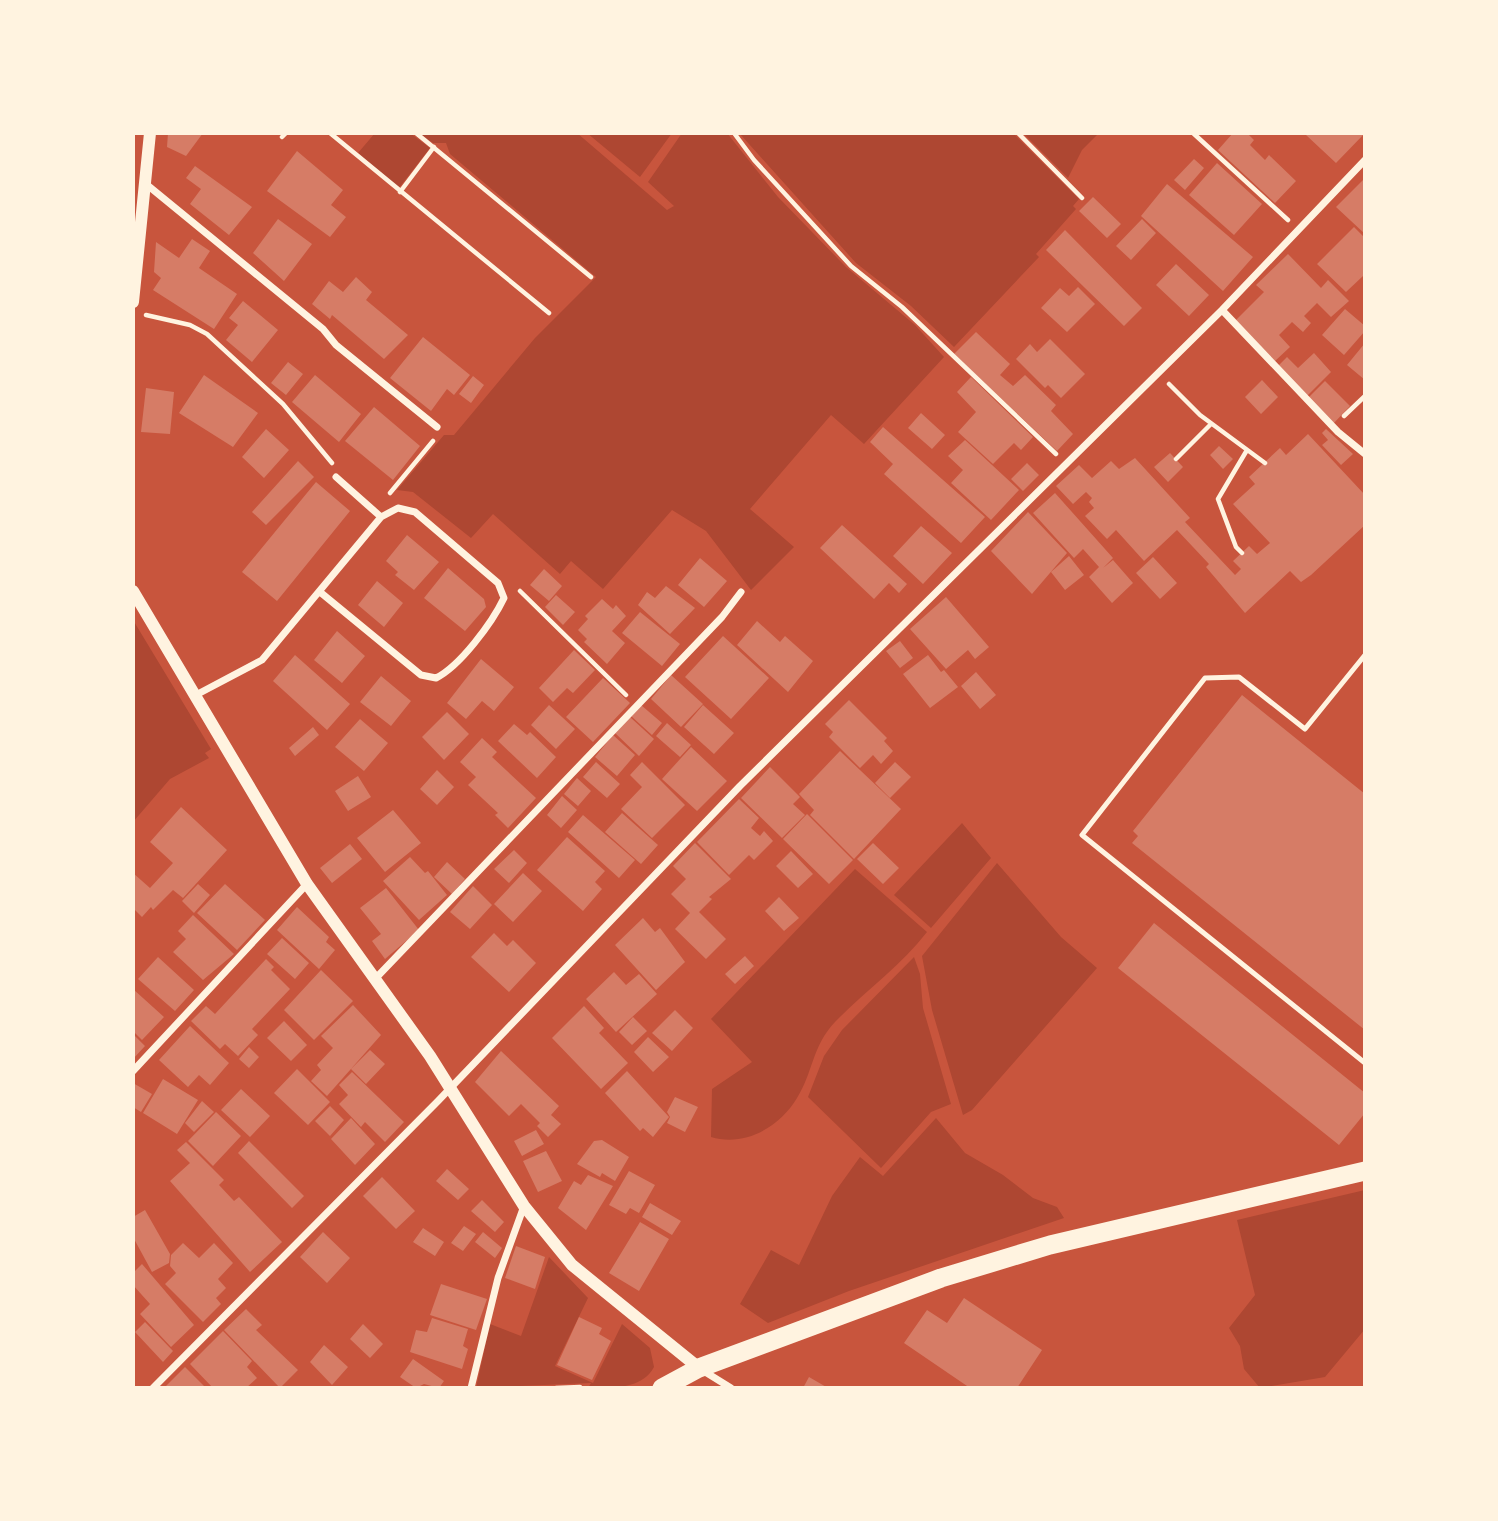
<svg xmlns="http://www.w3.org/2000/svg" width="1498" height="1521" viewBox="0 0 1498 1521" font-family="'IBM Plex Sans',sans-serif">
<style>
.green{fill:#ae4732}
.building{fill:#d67c66}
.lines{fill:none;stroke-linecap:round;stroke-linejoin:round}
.path{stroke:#fff3e0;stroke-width:4.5}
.service{stroke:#fff3e0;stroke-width:5}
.minor{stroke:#fff3e0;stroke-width:7}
.tertiary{stroke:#fff3e0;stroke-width:12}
.trunk{stroke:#fff3e0;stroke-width:19}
</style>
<rect width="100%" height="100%" fill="#c8553d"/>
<path class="green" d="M375,133H410L430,148L399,188L358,153Z
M419,133H577L667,210L674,206L648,182L682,133H727L778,197L846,267L915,325L944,357L864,444L831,415L750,509L794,547L751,590L706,531L672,510L603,589L571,561L560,574L493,514L471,538L413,492L397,490L444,435H454L535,338L596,277L450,154L446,143H433Z
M587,133H672L640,177Z
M1013,133L1079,199L1073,206L1076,209L1036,254L1039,257L954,347L911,306L856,263L740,134Z
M1023,133H1099L1082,150L1068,178Z
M133,620L211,749L205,753L209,758L170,779L133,822Z
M962,823L991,858L931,928L894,895Z
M997,863L1061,937L1097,968L972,1110L963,1115L932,1010L922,956Z
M855,869L927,932C901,966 865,991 835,1022C812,1046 813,1073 797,1098C779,1128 744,1147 711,1137L712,1089L752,1062L711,1019Z
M914,957L920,974L923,1008L951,1104L931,1112L881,1168L808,1097L824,1056L842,1030Z
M936,1118L965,1153L1003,1175L1033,1198L1057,1207L1064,1218L849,1291L768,1323L740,1304L771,1250L799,1265L832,1196L860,1157L883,1176Z
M1365,1190V1329L1325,1377L1260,1388L1244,1369L1240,1346L1229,1328L1255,1295L1237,1220Z
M549,1257L588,1298L555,1366L593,1383L622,1324L650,1348L654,1367C642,1390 610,1388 588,1388L591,1383L476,1388L490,1324L521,1336Z"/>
<path class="building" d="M168,133H203L186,156L167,147Z
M1233,133H1247L1254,140L1250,145L1265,160L1269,155L1296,181L1275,203L1218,150Z
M1308,133H1365L1336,163L1306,135Z
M297,151L343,190L331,205L346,217L330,237L267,191Z
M1194,159L1204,168L1185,190L1174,180Z
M1217,163L1262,204L1234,235L1189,195Z
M195,166L252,207L229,235L190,204L201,189L186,178Z
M1365,178V234L1336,207Z
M1167,184L1253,257L1223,291L1141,216Z
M1093,197L1121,224L1107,238L1079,211Z
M278,219L312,244L284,281L253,253Z
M1142,219L1156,233L1131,260L1116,246Z
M1354,227L1365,238V278L1363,276L1346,292L1317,264Z
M1065,230L1142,308L1124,326L1046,250Z
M192,239L210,251L199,268L237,294L214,329L153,290L161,278L154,272L156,242L179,258Z
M1288,254L1321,288L1328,280L1349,301L1331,317L1317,303L1304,316L1311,323L1303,332L1292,322L1279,335L1290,347L1275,361L1236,320L1264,292L1256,285Z
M1176,264L1209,295L1189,316L1156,285Z
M356,277L372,292L366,300L408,335L384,359L332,315L330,319L312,304L329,281L343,292Z
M1078,287L1095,304L1067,332L1041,308L1060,288L1069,296Z
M243,301L278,330L252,362L226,340L238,325L229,318Z
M1345,309L1365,326V331L1344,355L1322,335Z
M976,332L1010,364L1000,375L1013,386L1025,375L1056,405L1051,411L1073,434L1057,451L954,354Z
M423,337L470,375L454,395L447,389L431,411L390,378Z
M1050,339L1085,374L1061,398L1048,385L1045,388L1016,359L1030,344L1037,352Z
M1365,343V380L1347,365Z
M1314,353L1331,372L1307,396L1278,366L1287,357L1298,368Z
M288,362L303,374L286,395L271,383Z
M204,375L258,413L233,447L179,413Z
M315,375L361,414L339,442L292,402Z
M473,376L484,385L471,403L459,394Z
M971,377L1033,437L1021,450L1014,443L993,464L958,432L976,412L957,392Z
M1262,380L1278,397L1261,414L1245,397Z
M1325,381L1350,406L1333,424L1308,398Z
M146,388L174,392L170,434L141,432Z
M374,407L420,446L393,480L345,441Z
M921,413L945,435L932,449L908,428Z
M883,427L985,517L961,543L884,474L893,464L870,442Z
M266,429L289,450L264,478L242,457Z
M1326,429L1353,454L1341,465L1322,445L1328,440L1322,433Z
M1308,434L1365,495V525L1311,575L1301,582L1290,571L1245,613L1206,567L1209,564L1177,530L1144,561L1116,530L1107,539L1085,516L1094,508L1089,502L1092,498L1086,492L1073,504L1056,486L1079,465L1092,478L1111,461L1119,469L1135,458L1190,518L1185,522L1235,575L1241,569L1233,561L1249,546L1257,554L1270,543L1233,504L1255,484L1249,477L1280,448L1286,455Z
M965,440L1019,490L991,520L951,483L963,470L948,456Z
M1219,446L1233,459L1223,469L1210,455Z
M1170,453L1183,467L1168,482L1154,467Z
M298,461L314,477L266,525L252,512Z
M1027,463L1039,475L1023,491L1011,479Z
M316,482L350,511L277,601L242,572Z
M1055,493L1113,558L1103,568L1113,560L1133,583L1112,603L1089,577L1099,567L1083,549L1074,558L1033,513Z
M1028,512L1067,553L1032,594L991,551Z
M842,525L907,584L899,593L889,583L874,599L820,548Z
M921,526L952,553L923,584L893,556Z
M407,535L439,562L414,590L395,575L398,572L386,561Z
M1069,556L1084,575L1065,590L1051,572Z
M1153,557L1177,583L1160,599L1136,573Z
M700,558L727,581L704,607L678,585Z
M448,568L484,599L486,607L465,631L424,598Z
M544,569L562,586L549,601L530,585Z
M377,581L403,603L384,627L358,605Z
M666,586L695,608L670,634L638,605L647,592L655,598Z
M556,595L575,612L563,625L545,607Z
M946,597L989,647L975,659L968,650L946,669L910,629Z
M602,599L613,609L616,605L626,616L612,631L625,643L607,664L584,642L587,639L578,630L588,619L585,616Z
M640,612L680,644L662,666L622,633Z
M757,621L780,642L785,636L813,661L788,692L737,645Z
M337,631L365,656L342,683L314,660Z
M723,636L769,678L731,719L685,677Z
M900,641L913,658L900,668L886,651Z
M574,650L595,670L573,693L567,688L553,702L539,688Z
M295,655L350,704L327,730L273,681Z
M928,655L941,672L944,670L958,687L930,708L903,674Z
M481,659L514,687L494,711L482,701L466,719L447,703Z
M976,672L996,695L980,709L961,686Z
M671,675L703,704L681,727L651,699Z
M381,676L411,701L391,726L360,702Z
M603,678L630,703L593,742L566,717Z
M1242,695L1365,794V1030L1132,843L1138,836L1133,831Z
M849,700L887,738L884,741L893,751L881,764L873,755L860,768L829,737L833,732L825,724Z
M549,705L575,729L556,749L531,725Z
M641,705L662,723L652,735L631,716Z
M703,705L734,733L714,754L684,727Z
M447,712L469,734L444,760L422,737Z
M630,717L654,739L639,756L615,733Z
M360,719L388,743L364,771L335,747Z
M667,723L691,745L680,757L656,736Z
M514,724L527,735L530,732L556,757L537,778L498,741Z
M313,727L319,735L295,756L289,748Z
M613,735L635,755L617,776L595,757Z
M482,738L497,752L492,757L536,798L508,828L495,815L498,813L468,785L476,777L460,762Z
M691,747L727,781L697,811L662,779Z
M840,751L901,809L854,859L810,815L814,810L799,794Z
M596,762L620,784L607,798L583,777Z
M642,762L685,805L652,838L621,809L642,787L630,775Z
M895,762L911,777L890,798L875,783Z
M770,767L800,797L793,804L805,815L782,838L741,798Z
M437,770L454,787L437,805L420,789Z
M358,776L371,797L348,811L335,791Z
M577,778L591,791L578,806L564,794Z
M562,796L577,810L561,828L547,815Z
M739,799L759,818L751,828L760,836L764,831L773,841L754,860L749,855L729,875L697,842Z
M181,807L227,850L183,898L173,890L153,910L151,907L142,917L133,908V873L150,888L173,863L150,842Z
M393,810L421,843L385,872L357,838Z
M622,813L658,845L641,864L605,832Z
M807,814L853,860L829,884L783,839Z
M583,815L635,860L619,878L568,832Z
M567,837L605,871L595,882L602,889L583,911L537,870Z
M695,843L731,879L709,897L712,899L699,912L726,939L706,959L675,929L690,913L671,894L686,879L673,866Z
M873,843L899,868L883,884L857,859Z
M350,844L362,859L332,883L320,868Z
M514,850L527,863L509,883L494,869Z
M791,851L813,874L798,888L776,866Z
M410,857L425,873L428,871L447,895L419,920L383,881Z
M447,862L465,879L452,894L434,877Z
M523,873L542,891L513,922L494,904Z
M198,884L210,895L194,913L182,901Z
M225,884L265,920L237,950L197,913Z
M473,886L492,905L470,929L450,912Z
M386,888L419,930L385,959L372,941L381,934L360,908Z
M779,897L799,918L784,931L765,911Z
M297,907L329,937L326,942L335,950L319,969L277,930Z
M193,915L234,954L203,980L173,952L186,939L178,931Z
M643,918L655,932L660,928L685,962L656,990L615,945Z
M1154,923L1365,1093V1113L1339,1145L1118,968Z
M494,933L507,946L513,940L536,963L509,992L471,957Z
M282,938L309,963L295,979L267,954Z
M745,956L754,966L735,984L725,974Z
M158,957L194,990L175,1011L138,979Z
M266,959L274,967L271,970L290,989L252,1029L258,1035L238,1056L225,1044L220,1049L191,1021L206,1006L215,1014Z
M321,970L353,1001L314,1040L284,1010Z
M614,972L626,985L639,974L657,994L616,1032L586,999Z
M133,989L164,1017L142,1040L133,1031Z
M353,1005L381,1035L327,1096L311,1081L321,1070L317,1065L333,1048L321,1036Z
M584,1006L604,1028L599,1033L628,1063L601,1089L552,1038Z
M675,1010L693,1028L672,1051L652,1033Z
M633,1017L647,1031L632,1045L619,1032Z
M284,1021L307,1045L291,1061L267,1038Z
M190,1026L229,1063L210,1085L199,1075L188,1087L159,1060Z
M133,1034L145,1046L133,1059Z
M648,1037L669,1057L653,1072L634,1052Z
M249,1047L259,1057L249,1068L239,1059Z
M370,1050L385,1064L366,1084L351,1069Z
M501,1051L559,1106L551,1115L561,1124L548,1137L537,1126L540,1123L521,1104L509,1116L475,1082Z
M297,1069L330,1102L308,1125L274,1093Z
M627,1071L669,1117L653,1137L643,1128L640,1131L605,1093Z
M352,1072L404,1122L385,1142L365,1122L361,1127L339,1104L348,1095L339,1085Z
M163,1079L198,1100L177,1134L143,1113Z
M133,1083L152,1094L141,1112L133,1107Z
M241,1089L270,1116L250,1137L221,1110Z
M675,1097L698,1107L685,1132L667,1123L670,1117L667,1112Z
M202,1101L214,1112L194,1132L185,1123Z
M330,1106L344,1120L330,1136L315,1121Z
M216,1112L241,1136L213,1166L188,1141Z
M351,1118L375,1144L355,1165L331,1139Z
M536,1130L544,1144L522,1156L514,1141Z
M602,1140L629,1157L615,1181L602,1173L600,1177L577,1164L594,1141Z
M249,1141L304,1196L292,1208L238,1153Z
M186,1142L224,1180L219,1185L234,1201L239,1197L282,1242L250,1272L170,1181L190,1163L177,1150Z
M546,1151L562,1181L538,1192L523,1161Z
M447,1169L469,1189L458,1200L436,1181Z
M629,1171L655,1185L639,1213L630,1208L626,1214L609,1205Z
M588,1175L613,1186L586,1230L558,1208L574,1181L581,1185Z
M382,1177L415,1211L396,1229L363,1196Z
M482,1200L504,1222L495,1232L471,1211Z
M650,1203L681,1221L672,1235L642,1217Z
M145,1210L170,1254L169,1263L152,1272L133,1237V1217Z
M640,1222L669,1239L639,1291L609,1273Z
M464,1226L476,1234L463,1251L451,1243Z
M423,1228L444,1242L435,1256L413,1242Z
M323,1232L350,1258L327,1283L300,1257Z
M483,1232L502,1248L495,1258L475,1242Z
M183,1243L199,1258L214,1243L233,1263L218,1279L226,1288L216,1298L221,1304L203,1322L165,1284L176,1273L170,1266L171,1255Z
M516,1246L545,1257L535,1289L505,1278Z
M142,1264L194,1325L171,1347L140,1314L150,1304L133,1285V1273Z
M441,1284L487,1299L476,1330L430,1315Z
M964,1298L1042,1350L1017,1388H970L904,1343L927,1310L947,1323Z
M246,1309L262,1325L256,1330L298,1370L280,1388L224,1330Z
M579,1317L602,1328L599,1334L611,1341L592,1380L557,1365Z
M432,1318L468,1329L463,1346L468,1349L462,1369L410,1352L416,1330L427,1332Z
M145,1322L173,1351L163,1362L135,1332Z
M363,1324L383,1344L370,1358L350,1339Z
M223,1331L252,1361L247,1367L257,1378L246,1388H213L190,1364Z
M324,1345L348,1367L332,1385L310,1362Z
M413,1359L444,1381L439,1388L424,1384L416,1388L400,1377Z
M185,1367L206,1388H164Z
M809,1377L828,1388H803Z"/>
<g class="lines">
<path class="path" d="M330,133L549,313
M416,133L591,277
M734,133L754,160L851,266L902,307L1056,454
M1018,133L1082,198
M1193,133L1288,220
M282,137L286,133
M400,192L434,147
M146,315L190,325L207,334L283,404L332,463
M1169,384L1200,415L1265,463
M1344,416L1365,396
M1176,459L1211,424
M390,493L433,441
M1242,553L1236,547L1218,499L1247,450
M520,591L626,695
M556,1388L580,1387"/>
<path class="service" d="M1365,655L1305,729L1239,677L1205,678L1082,835L1365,1063"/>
<path class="minor" d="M146,184L323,329L336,345L437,427
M1222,310L1338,432L1365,454
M336,477L381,517
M194,696L262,660L381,517L398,508L415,512L498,583L504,598C492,623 460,666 436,678L421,675L320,592
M375,979L722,617L741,592
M133,1071L307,884
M702,1370L731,1388
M153,1388L438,1101L740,786L1222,310L1365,160
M471,1388L498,1278L524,1206"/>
<path class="tertiary" d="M133,302L150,133
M133,591L307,884L430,1056L524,1206L572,1265L699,1368"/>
<path class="trunk" d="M662,1388L699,1368L941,1278L1050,1245L1365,1171"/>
</g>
<rect width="1498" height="1521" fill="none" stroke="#fff3e0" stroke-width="270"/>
</svg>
